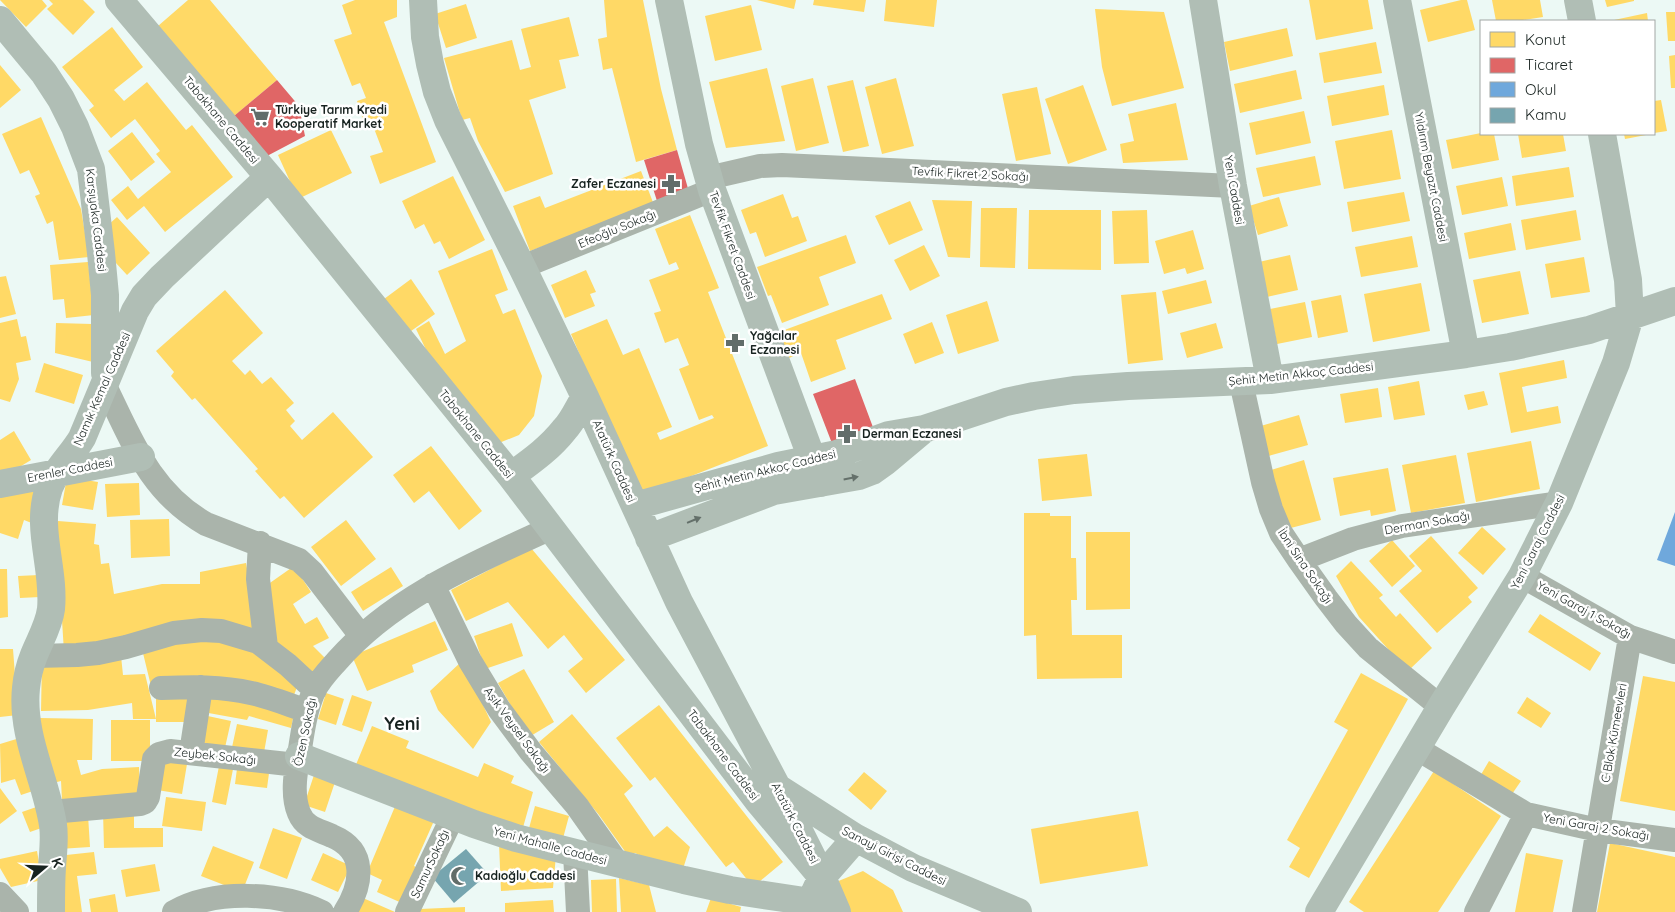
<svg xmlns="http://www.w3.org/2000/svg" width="1675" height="912" viewBox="0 0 1675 912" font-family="Quicksand,sans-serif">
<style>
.homes{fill:#ffd966}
.shops{fill:#e06666}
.schools{fill:#6fa8dc}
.public{fill:#76a5af}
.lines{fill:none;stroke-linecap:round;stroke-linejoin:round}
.street{stroke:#aab4ab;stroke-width:24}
.secondary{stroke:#b0beb5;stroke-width:28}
.oneway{fill:#64706a}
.labels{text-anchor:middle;stroke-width:5;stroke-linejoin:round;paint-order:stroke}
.poi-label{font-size:12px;font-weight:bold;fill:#17221f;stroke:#fff;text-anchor:start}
.street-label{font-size:12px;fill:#17221f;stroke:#fff}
.district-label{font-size:18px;font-weight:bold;fill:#17221f;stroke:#fff}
</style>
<rect width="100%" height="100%" fill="#ecf9f5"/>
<path class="homes" d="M0,0H42L47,6L26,27Z
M49,0H83L95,12L73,35L47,9L53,4Z
M188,0H210L277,80L234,116L158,26Z
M355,0H397V17L384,22L436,162L380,184L370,156L383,152L370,118L363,120L357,101L366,98L360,83L352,86L334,40L352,34L342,5Z
M604,0H643L661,89L677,150L636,162L612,68L603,70L598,39L607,37Z
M757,0H796L794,9Z
M814,0H866L864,12L813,5Z
M886,0H937L934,27L884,21Z
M1309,0H1368L1373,29L1316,40Z
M1461,0H1467L1475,30L1428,42L1420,10Z
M1492,0H1540L1543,17L1517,21H1496Z
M1605,0H1634V1L1607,7Z
M466,4L477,38L446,48L435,14Z
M751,5L762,50L715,61L705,16Z
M1095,9L1164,12L1184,88L1112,106L1102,67Z
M1666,12H1675V41H1668Z
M1647,13L1648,21H1614V20Z
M569,17L579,56L559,60L566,88L529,100L553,174L505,192L478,141L470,118L462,120L444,58L512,40L520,70L531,67L521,29Z
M112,27L143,67L114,90L124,101L147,82L186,130L192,125L233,177L165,232L144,206L127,220L111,200L128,186L138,199L171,172L156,154L160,151L135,119L111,138L89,110L94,106L62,67Z
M1287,28L1293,56L1230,71L1224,42Z
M1376,42L1382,73L1324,83L1319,53Z
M1675,55V88H1671L1669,56Z
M0,65L21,90L0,108Z
M767,68L785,141L726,148L709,82Z
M1296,70L1302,99L1240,113L1234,84Z
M813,78L829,143L796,151L781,86Z
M896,78L914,146L882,154L865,87Z
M853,80L869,146L843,152L827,86Z
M1083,85L1107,150L1068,164L1045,99Z
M1384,85L1389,115L1332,126L1327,96Z
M1037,87L1051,154L1016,161L1002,94Z
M1661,100L1667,131L1654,133V101Z
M1176,103L1188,160L1123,163L1120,144L1134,141L1128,114Z
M1304,111L1311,143L1256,155L1249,123Z
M41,117L81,209L89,257L59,260L53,221L47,224L35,196L40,194L29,170L20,174L2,134Z
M331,130L352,173L298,199L278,155Z
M1392,130L1401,179L1344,189L1335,141Z
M132,132L155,162L131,181L108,151Z
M1481,133L1494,134L1499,160L1452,169L1446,140Z
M1518,134H1563L1566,151L1522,158Z
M1624,134H1646V135L1625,139Z
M1315,156L1321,185L1263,197L1256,168Z
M1569,167L1574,197L1516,206L1512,176Z
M641,171L654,205L530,251L513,206L540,196L545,208Z
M453,176L485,240L449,259L440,241L434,244L424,224L415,229L402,201Z
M1502,177L1508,206L1462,215L1456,186Z
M1404,192L1410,221L1352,232L1347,202Z
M783,194L792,218L798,216L807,241L765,257L756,232L750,234L741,210Z
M1279,197L1288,226L1258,235L1249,206Z
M932,200L972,201L970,258L948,257Z
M910,201L923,230L889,245L875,216Z
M981,208H1017L1015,268L980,267Z
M1029,210H1101V270L1028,269Z
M1147,210L1149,263L1114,264L1112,211Z
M1576,210L1581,240L1526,250L1521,220Z
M690,215L719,288L708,292L768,446L676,482L638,493L571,334L607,319L623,355L639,348L672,427L657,433L660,440L714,418L712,415L699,420L679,369L689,365L678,338L665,343L654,313L661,311L649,280L679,269L676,262L669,265L655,229Z
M117,217L150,253L127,275L115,262L107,226Z
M1511,223L1516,250L1469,259L1464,233Z
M1193,230L1204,269L1187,274L1185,268L1164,274L1155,241Z
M846,235L856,263L819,277L829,305L782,323L771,295L768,296L757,267Z
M1412,236L1418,267L1361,277L1355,247Z
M924,245L940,276L910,291L894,260Z
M492,249L508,290L495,295L503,314L515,309L542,376L534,416L519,435L499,443L432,362L416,329L429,321L445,354L466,341L438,271Z
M1290,255L1298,290L1267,297L1259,262Z
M1584,257L1590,292L1551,298L1545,264Z
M88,262L94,315L66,318L64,299L53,300L50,265Z
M586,270L596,292L590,294L595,306L565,318L551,285Z
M1520,271L1529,314L1482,323L1473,280Z
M6,276L16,314L0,318V277Z
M411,279L435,314L404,336L380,302Z
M1206,280L1212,303L1168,314L1162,291Z
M1421,283L1430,331L1373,342L1364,294Z
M225,290L263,333L232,361L245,375L250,370L262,384L271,377L294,403L286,410L295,421L290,426L302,440L333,412L373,457L304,518L284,496L280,499L255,471L258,469L195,398L192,400L171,376L174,372L156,351Z
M1156,292L1163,360L1128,364L1121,295Z
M882,294L892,319L836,340L846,369L811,382L801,353L789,358L779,332Z
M1341,295L1348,332L1318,338L1311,301Z
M987,301L999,341L958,354L946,315Z
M1305,302L1312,337L1277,344L1270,309Z
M17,319L21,337L26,336L31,360L16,363L19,379L10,402L0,399V323Z
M932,322L944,353L915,364L903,334Z
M56,323L92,324L93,362L55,353Z
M1216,323L1223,348L1187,358L1180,333Z
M1564,360L1567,378L1522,387L1527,412L1558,406L1561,423L1511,433L1499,373Z
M44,363L83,375L74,404L35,392Z
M1419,381L1425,415L1394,420L1388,387Z
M1378,388L1382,417L1345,423L1340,394Z
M1484,391L1488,405L1468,410L1464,395Z
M1299,415L1308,445L1265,457L1257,427Z
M14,431L31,460L0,479V440Z
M1531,441L1540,489L1476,502L1467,453Z
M431,446L482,511L459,530L429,491L414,503L393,475Z
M1087,454L1092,496L1042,501L1038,459Z
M1456,455L1465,503L1411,513L1402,465Z
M1304,460L1321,520L1287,529L1271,470Z
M1388,468L1396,511L1371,516L1370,510L1340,516L1333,478Z
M67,477L98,482L93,510L62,505Z
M139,483L140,515L107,517L105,484Z
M39,484L34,524L24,520L18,539L0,533V490Z
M1024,513H1050V516H1071V558H1076L1077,600H1071L1072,635H1122V678L1037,679L1036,635L1024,636Z
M169,519L170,556L131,558L130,520Z
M346,520L376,559L341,586L311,547Z
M58,521L96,524L94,544L99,545L101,564L109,563L114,594L162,584H200V572L246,563L258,630L64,652L57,541Z
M1482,527L1506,549L1483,575L1458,553Z
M1086,532H1130V609L1086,610Z
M1431,536L1478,588L1468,597L1472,602L1437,633L1399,591L1422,571L1409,556Z
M1392,540L1415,566L1392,587L1369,561Z
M531,548L625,660L586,693L568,671L583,659L564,635L548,649L508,602L466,621L451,590Z
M1351,561L1383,595L1379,598L1396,617L1400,613L1432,648L1408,671L1359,617L1336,576Z
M294,566L311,592L293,604L305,624L317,617L329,638L313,646L329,662L309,678L276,643L267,585Z
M391,567L403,586L363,611L351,592Z
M0,569H7L8,617L0,618Z
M39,575L40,597L20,598L18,576Z
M1540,614L1601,653L1590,671L1528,632Z
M435,621L448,650L412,665L414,672L367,691L352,656Z
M512,623L523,656L485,669L474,636Z
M200,634L254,648L300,679L291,703L151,686L142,649Z
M0,649H13L18,715L0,717Z
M121,656L123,675L145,674L156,719H133L132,703L88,710L41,711L42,659Z
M461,662L477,692L491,722L473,749L438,710L430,691Z
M524,669L554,722L529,737L498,683Z
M1361,673L1408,699L1309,878L1289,867L1300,848L1287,840L1348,730L1334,722Z
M1643,676L1675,682V811L1620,801Z
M197,690L192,722H156V691Z
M206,690L295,710L291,728L249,716L247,720L203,712Z
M326,693L344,699L336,725L318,719Z
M352,695L372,702L362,732L342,725Z
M1527,697L1551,713L1541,728L1517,713Z
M659,705L783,862L753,887L733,862L726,867L655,777L650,781L616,738Z
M572,714L633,786L624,794L654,837L667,826L690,847L681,875L635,853L629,857L599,815L539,742Z
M203,715L231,721L224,752L196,745Z
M40,718L93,719L92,760H77L81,775L102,769L139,767L140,796L62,800L61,781L49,784Z
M111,720H150V761H111Z
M237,724L268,730L263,758L231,752Z
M372,726L409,741L406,748L478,777L484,763L514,776L511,783L533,792L522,831L355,767Z
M23,737L39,789L21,795L15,779L1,783L0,744Z
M163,759L187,764L182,794L157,790Z
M220,761L234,764L226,805L212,802Z
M238,761L270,766L267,788L235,784Z
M1489,761L1521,781L1510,797L1479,778Z
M1434,771L1501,816L1438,912H1364L1349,902Z
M864,772L887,791L871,810L848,790Z
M314,775L335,782L325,812L304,805Z
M0,788L17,811L0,824Z
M166,797L206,802L202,831L162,826Z
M399,797L437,814L414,866L420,869L404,904L377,892L382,880L367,873Z
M42,805L50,825L30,832L22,812Z
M535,806L569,816L562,842L528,832Z
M134,811V828H163V847L104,848L103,812Z
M1138,811L1148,866L1040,884L1031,829Z
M88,815L90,847L59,849L57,817Z
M273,828L302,838L287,879L259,868Z
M499,843L556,855L553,888L501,891Z
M1610,843L1675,857V912H1597Z
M213,846L254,862L242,892L201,876Z
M37,851L42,880L11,887L0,868V859Z
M94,852L97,874L77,876L82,912H59L57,856Z
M323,853L351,866L338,892L311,880Z
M1526,853L1563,860L1553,912H1515Z
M155,864L160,891L126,897L121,870Z
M863,871L893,890L903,912H848L836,882Z
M619,878L649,885L656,912H621Z
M616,879L617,912H592L591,880Z
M115,894L118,912H91L89,899Z
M363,898L395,912H357Z
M711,898L741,907L740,912H706Z
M553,900L554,912H505V903Z
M465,907V912H420V909Z"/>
<path class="shops" d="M277,80L299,106L305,136L267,156L234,116Z
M677,150L689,192L657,201L644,160Z
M855,379L874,430L833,446L813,394Z"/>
<path class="schools" d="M1675,512V566L1657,560Z"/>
<path class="public" d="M466,849L488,874L454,903L432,877Z"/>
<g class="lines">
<path class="street" d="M708,178L760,166L782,165L1233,186
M522,267L712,190
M1241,382L1263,482L1271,509L1281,533L1299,560L1326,598L1346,624L1368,648L1441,707
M105,386C132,441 150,492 206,524L299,560L312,572L361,636
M260,543L258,579L266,647
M1299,560L1353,539L1402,526L1559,503
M1522,576L1630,637L1675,652
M433,585L470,661L499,709L531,752L577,806L618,864
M34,656L77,655L98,653L126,647L174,633L202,630L221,631L258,642L288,665L315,690
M161,688C191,687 221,686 251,693C270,697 289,705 307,711
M1416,748L1526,814L1598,830L1675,840
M191,753L201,687
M51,812L140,804L145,802L148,797L154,759L159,754L170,751L297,765
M575,853L578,912
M0,894L17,912
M174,912C215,889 280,892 322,912
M345,912C362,885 368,851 332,836C319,830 305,828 299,813C291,794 296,769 300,749C303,729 306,709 314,691C320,679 329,670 337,661C394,596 475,563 551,528
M407,912L453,816
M1476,912L1526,814
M1584,912L1630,637"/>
<path class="secondary" d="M119,0L269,177L511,476L759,802L822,877
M423,0L425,37L430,64L437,92L448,120L522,267L585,397L679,602L777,787L822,877L837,912
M669,0L699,144L712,190L821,483
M1203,0L1233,186L1270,380
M1397,0L1466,354
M1578,0L1582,21
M0,20L44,73L61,99L75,127L91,169L101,253L105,295V373
M511,476C530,462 549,449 564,430C573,421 578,408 585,397
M0,484L141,457
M635,506L778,466L837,454L889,435L924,429L1006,402L1034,396L1074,390L1128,386L1270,380L1466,354L1510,347L1589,330L1675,301
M649,538L774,491L859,476L872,471L886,461L923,430
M299,756L474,824L516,838L684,880L730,890L811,902
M778,788L856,838L913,868L1018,912
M815,892L822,877L856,838
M51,912C51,897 51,882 52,867C53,853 55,838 53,825C46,779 21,736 26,688C27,677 30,665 34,655C40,640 49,625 51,609C55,568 35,528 49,488C56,469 72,455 82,438L135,311L144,296L162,277L269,177
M1319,912L1441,707L1522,576L1559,503L1616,363L1630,316L1628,280L1602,134"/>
</g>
<defs><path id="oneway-solid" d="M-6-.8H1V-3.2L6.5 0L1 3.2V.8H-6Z" transform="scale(1.25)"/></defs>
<g class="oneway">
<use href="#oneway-solid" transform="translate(851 478) rotate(-11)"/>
<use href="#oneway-solid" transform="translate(694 520) rotate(-22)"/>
</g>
<defs>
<g id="supermarket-bare" transform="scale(1.5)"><path d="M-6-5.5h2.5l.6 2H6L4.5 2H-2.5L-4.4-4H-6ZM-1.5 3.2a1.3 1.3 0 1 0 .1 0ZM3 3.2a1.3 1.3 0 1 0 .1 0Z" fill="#626d6a" stroke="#fff" stroke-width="2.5" paint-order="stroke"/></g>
<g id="pharmacy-bare" transform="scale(1.5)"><path d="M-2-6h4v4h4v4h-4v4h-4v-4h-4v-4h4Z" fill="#626d6a" stroke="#fff" stroke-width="2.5" paint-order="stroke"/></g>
<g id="mosque-bare" transform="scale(1.5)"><path d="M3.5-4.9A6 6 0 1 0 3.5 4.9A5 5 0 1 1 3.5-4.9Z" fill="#626d6a" stroke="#fff" stroke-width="2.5" paint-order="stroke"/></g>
</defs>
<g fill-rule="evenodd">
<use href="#supermarket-bare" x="260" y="117"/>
<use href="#pharmacy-bare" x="671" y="184"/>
<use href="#pharmacy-bare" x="735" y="343"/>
<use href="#pharmacy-bare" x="847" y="434"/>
<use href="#mosque-bare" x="460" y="876"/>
</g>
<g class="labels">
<g class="poi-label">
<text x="275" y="114">Türkiye Tarım Kredi<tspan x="275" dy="14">Kooperatif Market</tspan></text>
<text x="656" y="188" text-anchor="end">Zafer Eczanesi</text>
<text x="750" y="340">Yağcılar<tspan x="750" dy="14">Eczanesi</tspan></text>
<text x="862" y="438">Derman Eczanesi</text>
<text x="475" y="880">Kadıoğlu Caddesi</text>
</g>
<g class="street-label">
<text transform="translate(221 120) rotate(50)" y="4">Tabakhane Caddesi</text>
<text transform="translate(970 174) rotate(3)" y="4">Tevfik Fikret 2 Sokağı</text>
<text transform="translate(1431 177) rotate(79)" y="4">Yıldırım Beyazıt Caddesi</text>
<text transform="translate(1234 190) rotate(80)" y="4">Yeni Caddesi</text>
<text transform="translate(96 220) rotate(83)" y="4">Karşıyaka Caddesi</text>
<text transform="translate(617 229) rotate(-22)" y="4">Efeoğlu Sokağı</text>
<text transform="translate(732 245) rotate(70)" y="4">Tevfik Fikret Caddesi</text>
<text transform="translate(1301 374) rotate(-6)" y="4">Şehit Metin Akkoç Caddesi</text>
<text transform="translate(102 389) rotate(-66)" y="4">Namık Kemal Caddesi</text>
<text transform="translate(476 434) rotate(51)" y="4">Tabakhane Caddesi</text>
<text transform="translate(614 461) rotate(66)" y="4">Atatürk Caddesi</text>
<text transform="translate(70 470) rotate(-11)" y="4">Erenler Caddesi</text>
<text transform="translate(765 471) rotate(-14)" y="4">Şehit Metin Akkoç Caddesi</text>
<text transform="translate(1427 523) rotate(-10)" y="4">Derman Sokağı</text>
<text transform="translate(1538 542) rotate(-63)" y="4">Yeni Garaj Caddesi</text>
<text transform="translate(1305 566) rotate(56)" y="4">İbni Sina Sokağı</text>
<text transform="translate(1584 610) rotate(29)" y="4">Yeni Garaj 1 Sokağı</text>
<text transform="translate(517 730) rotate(54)" y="4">Aşık Veysel Sokağı</text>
<text transform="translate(305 732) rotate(-78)" y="4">Özen Sokağı</text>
<text transform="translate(1614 733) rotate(-80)" y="4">C Blok Kümeevleri</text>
<text transform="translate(723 755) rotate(53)" y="4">Tabakhane Caddesi</text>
<text transform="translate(215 756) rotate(6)" y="4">Zeybek Sokağı</text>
<text transform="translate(795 823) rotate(63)" y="4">Atatürk Caddesi</text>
<text transform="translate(1596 827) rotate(10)" y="4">Yeni Garaj 2 Sokağı</text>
<text transform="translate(550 846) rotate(15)" y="4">Yeni Mahalle Caddesi</text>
<text transform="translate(894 856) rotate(27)" y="4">Sanayi Girişi Caddesi</text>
<text transform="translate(430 864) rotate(-65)" y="4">SamurSokağı</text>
</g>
<g class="district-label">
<text x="402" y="730">Yeni</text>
</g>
</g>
<rect x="1480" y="20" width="175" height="115" fill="#ffffff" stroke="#a2a7a5"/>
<rect x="1490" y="32" width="25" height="15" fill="#ffd966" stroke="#a2a7a5"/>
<text x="1525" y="45" font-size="15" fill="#17221f">Konut</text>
<rect x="1490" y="58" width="25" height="15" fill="#e06666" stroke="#a2a7a5"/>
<text x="1525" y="70" font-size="15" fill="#17221f">Ticaret</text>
<rect x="1490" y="82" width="25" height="15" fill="#6fa8dc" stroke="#a2a7a5"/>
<text x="1525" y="95" font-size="15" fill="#17221f">Okul</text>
<rect x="1490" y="108" width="25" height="15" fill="#76a5af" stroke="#a2a7a5"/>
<text x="1525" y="120" font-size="15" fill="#17221f">Kamu</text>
<g transform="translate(45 867) rotate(71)" stroke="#ffffff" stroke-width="4" paint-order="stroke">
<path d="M0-4L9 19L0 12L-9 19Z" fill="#17221f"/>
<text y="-8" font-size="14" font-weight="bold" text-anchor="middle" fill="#17221f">K</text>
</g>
</svg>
